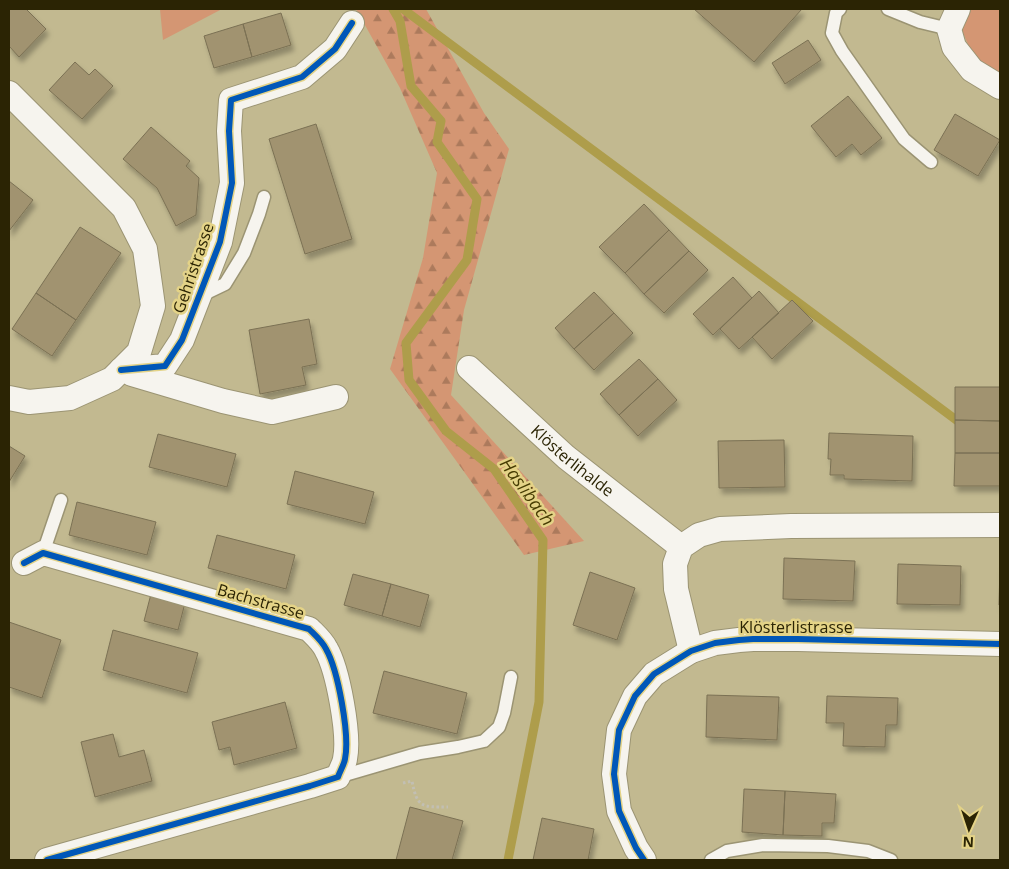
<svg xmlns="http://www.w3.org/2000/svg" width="1009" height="869" viewBox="0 0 1009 869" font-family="'Open Sans',sans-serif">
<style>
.grass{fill:#d49673}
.forest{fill:url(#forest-firs)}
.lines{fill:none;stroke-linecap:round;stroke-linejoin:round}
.stream{stroke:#ae9d4b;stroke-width:9}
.building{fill:#a19370;stroke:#7b7154;filter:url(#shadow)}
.service-casing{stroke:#9b9473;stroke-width:15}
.minor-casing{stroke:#9b9473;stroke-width:26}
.path{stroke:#c2bfb3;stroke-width:3;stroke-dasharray:2.5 2.5;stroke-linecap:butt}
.service{stroke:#f6f4ee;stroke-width:12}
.minor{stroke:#f6f4ee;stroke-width:24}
.cycleway-casing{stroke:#e4d387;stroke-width:9}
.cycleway{stroke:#0057b8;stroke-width:6}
.labels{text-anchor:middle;stroke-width:5;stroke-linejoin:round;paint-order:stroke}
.street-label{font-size:16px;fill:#2b2404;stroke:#e4d387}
.water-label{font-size:18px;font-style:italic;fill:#473c03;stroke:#e4d387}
</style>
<defs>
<pattern id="forest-firs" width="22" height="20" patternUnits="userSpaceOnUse" patternTransform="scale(1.25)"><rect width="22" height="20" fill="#d49673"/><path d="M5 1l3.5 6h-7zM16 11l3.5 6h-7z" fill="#ac7a5c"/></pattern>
<filter id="shadow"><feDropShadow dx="3" dy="5.5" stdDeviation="2.5" flood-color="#0004"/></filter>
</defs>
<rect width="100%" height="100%" fill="#c2b990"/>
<path class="grass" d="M160,9H222L163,40Z
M968,9H1000V78L974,58L963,33V25Z"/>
<path class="forest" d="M356,9H426L484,113L509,149L464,310L451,395L584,541L524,555L390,369L423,258L437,173L400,88Z"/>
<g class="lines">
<path class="stream" d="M393,9L400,21L411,86L441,121L437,142L477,199L467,260L406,343L409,380L446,431L494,469L543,540L539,702L508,860
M403,9L963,425"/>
</g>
<path class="building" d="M9,9H26L46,29L19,57L9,46Z
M694,9H802L754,62Z
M281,13L291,45L252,57L243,24Z
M243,24L252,57L214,68L204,36Z
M808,40L821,60L785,84L772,63Z
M75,62L89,75L95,69L113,86L82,119L49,90Z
M848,96L882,138L861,155L852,144L836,157L811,126Z
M955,114L1000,140L978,176L934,150Z
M316,124L352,239L305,254L269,139Z
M151,127L190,161L186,166L199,178L196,215L176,226L157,188L123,159Z
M9,181L33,200L9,231Z
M644,204L669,230L625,273L599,247Z
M80,227L121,253L76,320L36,293Z
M669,230L689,251L644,294L625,273Z
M689,251L708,270L664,313L644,294Z
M733,277L752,298L713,335L693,314Z
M759,291L779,313L739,349L720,329Z
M594,292L614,313L574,349L555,328Z
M36,293L76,320L52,356L12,329Z
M792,300L813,321L772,359L752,337Z
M614,313L633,333L594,370L574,349Z
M309,319L317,364L302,367L306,385L260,394L249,330Z
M639,359L658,379L619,415L600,394Z
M658,379L677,400L638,436L619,415Z
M955,387H1000V421L955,420Z
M955,420L1000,421V453H955Z
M829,433L913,436L912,481L844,479V475H830L831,459H828Z
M158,434L236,454L227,487L149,467Z
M784,440L785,487L719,488L718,441Z
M9,446L25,456L9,482Z
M955,453H1000V486H954Z
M295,471L374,492L365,524L287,504Z
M77,502L156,522L147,555L69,535Z
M217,535L295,555L286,589L208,568Z
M784,558L855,561L853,601L783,599Z
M898,564L961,566L960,605L897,604Z
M1000,565V605H999Z
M590,572L635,588L617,640L573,625Z
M353,574L391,584L382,616L344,605Z
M391,584L429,595L420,627L382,616Z
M151,594L185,603L178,630L144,621Z
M9,622L61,640L42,698L9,687Z
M113,630L198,653L187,693L103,670Z
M384,671L467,693L457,734L373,713Z
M707,695L779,697L777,740L706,737Z
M827,696L898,698L897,725H886L885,747L843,746L844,723H826Z
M285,702L297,748L234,765L230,747L219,750L212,722Z
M113,734L119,757L144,750L152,781L95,797L81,742Z
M744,789L785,791L783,835L742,832Z
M785,791L836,794L834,823H822V836L783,835Z
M410,807L463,821L452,860H396Z
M542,818L594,829L588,860H533Z"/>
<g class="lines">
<g class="service-casing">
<path id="service" d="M840,9L836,13L832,33L842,51L904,139L931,162
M888,9L920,22L949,29
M200,296L225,284L244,253L259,214L264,197
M43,553L61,500
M338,777L420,753L458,747L484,741L499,727L504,713L511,677
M711,860L727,851L763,845L828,846L868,851L891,860"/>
</g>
<g class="minor-casing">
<g id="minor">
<path d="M958,9L949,29L954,47L972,70L1000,87"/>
<path d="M9,93L124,208L145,249L153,306L139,352L112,379L70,398L29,402L9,398"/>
<path id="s1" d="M469,368L566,457L681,547"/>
<path d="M121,370L165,366L182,340L220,242L232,183L229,131L231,100L302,77L335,49L352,23"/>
<path d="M132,374L223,401L272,412L336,397"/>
<path d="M24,563L43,553L309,629C316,636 322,641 326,649C338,670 350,735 345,759C344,765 340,771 338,777L310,786L47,860"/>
<path d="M691,651L676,589L675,564L681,547L699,535L720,529L791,526L1000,525"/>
<path d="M644,860L636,848L619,811L614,774L619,730L635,696L654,674L691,651L715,643L739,640L753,639H798L1000,644"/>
</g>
</g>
<path class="path" d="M403,783L412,781C417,808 422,807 448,807"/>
<use href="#service" class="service"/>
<use href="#minor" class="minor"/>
<g class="cycleway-casing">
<path id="cycleway" d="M121,370L165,366L182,340L220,242L232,183L229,131L231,100L302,77L335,49L352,23
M24,563L43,553L309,629C316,636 322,641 326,649C338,670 350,735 345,759C344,765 340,771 338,777L310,786L47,860
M644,860L636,848L619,811L614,774L619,730L635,696L654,674L691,651L715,643L739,640L753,639H798L1000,644"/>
</g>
<use href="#cycleway" class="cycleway"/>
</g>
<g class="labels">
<g class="street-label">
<text transform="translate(193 268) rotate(-71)" y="6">Gehristrasse</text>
<text dy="6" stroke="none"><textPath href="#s1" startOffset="139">Klösterlihalde</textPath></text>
<text transform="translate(261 601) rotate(16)" y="6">Bachstrasse</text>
<text x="796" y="633">Klösterlistrasse</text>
</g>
<g class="water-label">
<text transform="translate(527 492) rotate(54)" y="6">Haslibach</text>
</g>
</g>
<rect width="1009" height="869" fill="none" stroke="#2b2404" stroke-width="20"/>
<g transform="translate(969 829) rotate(183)" stroke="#e4d387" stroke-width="4" paint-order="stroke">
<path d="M0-4L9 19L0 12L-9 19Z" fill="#2b2404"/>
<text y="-8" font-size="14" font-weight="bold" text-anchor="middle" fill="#2b2404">N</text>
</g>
</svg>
